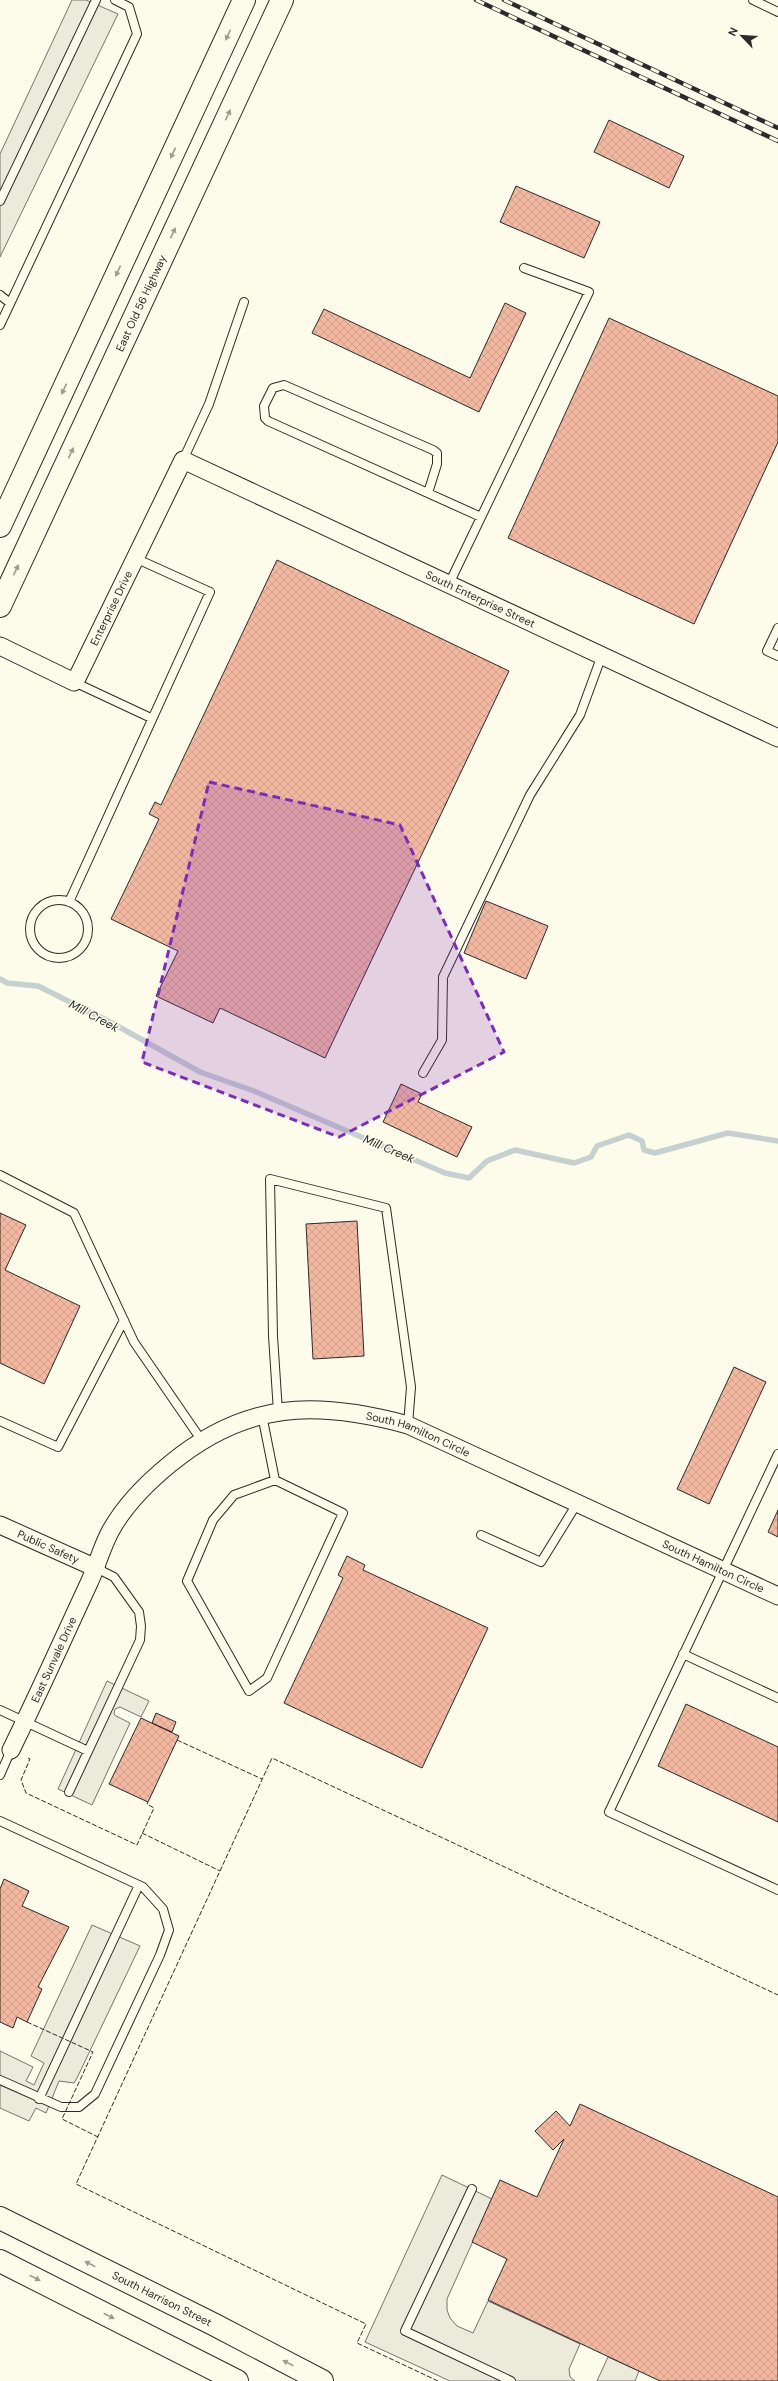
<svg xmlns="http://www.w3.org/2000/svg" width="778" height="2381" viewBox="0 0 778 2381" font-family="'DM Sans',sans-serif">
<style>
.parking{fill:#eceadb;stroke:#74746e}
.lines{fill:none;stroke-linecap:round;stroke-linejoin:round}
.stream{stroke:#c7d0d0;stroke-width:5.5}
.building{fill:url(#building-cross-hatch);stroke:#2b2b2b}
.lane-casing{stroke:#2b2b2b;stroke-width:10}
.street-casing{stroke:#2b2b2b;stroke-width:19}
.primary-casing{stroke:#2b2b2b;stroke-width:24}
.highway-casing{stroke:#2b2b2b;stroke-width:24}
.lane{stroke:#fdfbea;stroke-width:8}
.street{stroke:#fdfbea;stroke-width:17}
.primary{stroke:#fdfbea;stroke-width:22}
.highway{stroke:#fdfbea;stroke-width:22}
.rail-casing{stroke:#2b2b2b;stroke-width:4.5}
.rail{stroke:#fdfbea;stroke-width:3;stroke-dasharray:9;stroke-linecap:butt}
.fence{stroke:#2b2b2b;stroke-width:1;stroke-dasharray:5 2;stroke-linecap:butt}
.oneway{fill:#9e9d94}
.marked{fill:#7b2cbf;fill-opacity:0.2;stroke:#7b2cbf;stroke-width:3;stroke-dasharray:8 5;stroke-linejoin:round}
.labels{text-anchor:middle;stroke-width:3;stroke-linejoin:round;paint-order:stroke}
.street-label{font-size:11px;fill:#2b2b2b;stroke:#fdfbea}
.water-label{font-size:12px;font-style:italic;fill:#2b2b2b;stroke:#fdfbea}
</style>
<defs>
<pattern id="building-cross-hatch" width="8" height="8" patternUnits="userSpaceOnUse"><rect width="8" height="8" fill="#f2b8a0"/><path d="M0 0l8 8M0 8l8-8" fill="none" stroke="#d09e8a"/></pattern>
</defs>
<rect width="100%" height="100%" fill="#fdfbea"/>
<path class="parking" d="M72,0H86L118,14L0,257V154Z
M107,1681L149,1701L141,1717L120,1707L115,1709L114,1714L116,1716L130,1723L92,1805L58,1789Z
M92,1925L140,1946L77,2078L74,2083L59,2081L46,2113L36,2108L29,2121L0,2108V2051L33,2067L26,2081L34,2085L44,2063L31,2056Z
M442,2175L492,2199L447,2299V2310L450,2318L457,2326L473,2333L488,2301L580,2344L569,2369L570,2377L575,2381H450L365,2342Z
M608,2357L639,2371L635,2381H597Z"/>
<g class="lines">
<path class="stream" d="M0,979L7,983L38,986L112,1023L200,1072L254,1091L445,1173L469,1178L487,1161L515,1150L574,1163L591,1157L597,1146L629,1135L642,1141L644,1150L655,1153L728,1133L778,1141"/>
</g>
<path class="building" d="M609,120L684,156L669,188L594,152Z
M516,186L600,222L584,258L500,222Z
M505,303L526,313L479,412L312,333L324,309L470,378Z
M609,318L778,396V442L694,624L508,538Z
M277,560L509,671L325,1058L220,1008L213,1023L156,996L178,951L111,919L159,819L149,814L155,802L161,805Z
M486,901L548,926L526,979L464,953Z
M401,1084L422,1094L418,1102L472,1127L457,1157L383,1122Z
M0,1213L26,1225L5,1270L80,1306L44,1384L0,1363Z
M357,1221L364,1356L313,1359L306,1224Z
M734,1367L766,1382L709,1504L677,1489Z
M778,1510V1537L768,1532Z
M347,1556L365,1565L363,1570L488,1628L422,1768L284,1703L343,1578L338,1575Z
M686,1704L778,1747V1822L658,1766Z
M156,1713L176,1722L172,1732L152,1723Z
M141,1718L179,1736L148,1802L109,1784Z
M4,1879L29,1891L22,1906L69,1927L38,1987L42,1989L27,2022L17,2017L13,2028L0,2022V1889Z
M580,2104L778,2197V2381H660L488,2300L507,2259L472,2242L500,2180L537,2197L564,2139L553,2150L535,2131L556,2111L570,2126Z"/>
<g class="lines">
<g class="lane-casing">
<path id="lane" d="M753,0L778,12
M0,201L96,0
M0,295L10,303
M0,325L137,34L129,7L115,0
M183,460L209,404L244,302
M428,493L437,464V453L433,450L284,385L273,388L264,406L265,418L268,421L481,517
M449,584L589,292L524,268
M778,628L767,651L778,656
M74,682L151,718
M30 929a29 29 0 1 1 58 0a29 29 0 1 1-58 0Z
M69,902L210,592L135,558
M423,1073L442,1040L443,977L530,795L580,715L602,655
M0,1175L74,1213L134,1342L202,1441
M278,1412L273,1336L270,1179L386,1208L411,1387L408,1425
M262,1415L275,1480L234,1495L213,1520L187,1581L249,1691L267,1678L343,1513L275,1480
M0,1421L58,1447L124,1320
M778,1454L609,1812L778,1890
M481,1535L541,1562L578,1502
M683,1654L778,1698
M0,1710L88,1751
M0,1775L11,1750
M69,1792L140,1640L141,1626L139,1612L114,1577L96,1568
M0,1821L143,1887L163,1909L169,1930L160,1955L95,2094L79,2107H61L0,2080
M39,2099L139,1885
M472,2189L405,2331L511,2381"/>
</g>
<g class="street-casing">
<g id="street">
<path id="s1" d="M0,646L74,682L77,678L183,460L778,738"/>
<path id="s2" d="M0,1525L96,1568"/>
<path id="s3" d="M11,1750C38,1695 63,1639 89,1583C97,1566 102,1546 111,1530C125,1505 148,1482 170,1464C246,1401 316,1400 408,1425L778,1596"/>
</g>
</g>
<g class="primary-casing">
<g id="primary">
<path d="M0,526L244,0"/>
<path id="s4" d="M0,606L282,0"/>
</g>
</g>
<g class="highway-casing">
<g id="highway">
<path id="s5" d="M0,2218L213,2324L322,2381"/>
<path d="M0,2261L237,2381"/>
</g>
</g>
<use href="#lane" class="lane"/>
<use href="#street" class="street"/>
<use href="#primary" class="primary"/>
<use href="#highway" class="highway"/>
<g class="rail-casing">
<path id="rail" d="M476,0L778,141
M504,0L778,128"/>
</g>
<use href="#rail" class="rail"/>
<path class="fence" d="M177,1740L262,1779
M28,1758L30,1759L21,1780L26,1793L137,1845L154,1808L147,1804L148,1802
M142,1833L220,1871
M27,2022L93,2052L62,2119L98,2137
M438,2381L357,2343L366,2324L76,2184L272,1758L778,1995"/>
</g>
<defs><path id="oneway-solid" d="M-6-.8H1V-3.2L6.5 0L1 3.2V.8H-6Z"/></defs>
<g class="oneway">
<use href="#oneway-solid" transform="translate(228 35) rotate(115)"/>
<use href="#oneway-solid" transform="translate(228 115) rotate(-65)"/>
<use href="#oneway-solid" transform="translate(173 153) rotate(115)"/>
<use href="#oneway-solid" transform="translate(173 233) rotate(-65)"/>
<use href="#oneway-solid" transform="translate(118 271) rotate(115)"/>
<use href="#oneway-solid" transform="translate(64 389) rotate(115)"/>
<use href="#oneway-solid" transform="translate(71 453) rotate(-65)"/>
<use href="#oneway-solid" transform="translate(16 570) rotate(-65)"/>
<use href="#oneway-solid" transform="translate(90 2264) rotate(-153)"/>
<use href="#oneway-solid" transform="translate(35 2278) rotate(27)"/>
<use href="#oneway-solid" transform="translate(109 2316) rotate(27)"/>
<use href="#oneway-solid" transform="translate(288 2363) rotate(-152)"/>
</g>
<path class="marked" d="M209,782L400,825L504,1052L339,1137L142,1062Z"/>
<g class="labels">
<g class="street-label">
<text dy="4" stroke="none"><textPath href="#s4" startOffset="334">East Old 56 Highway</textPath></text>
<text dy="4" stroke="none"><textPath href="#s1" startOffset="658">South Enterprise Street</textPath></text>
<text dy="4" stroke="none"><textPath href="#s1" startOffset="165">Enterprise Drive</textPath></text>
<text dy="4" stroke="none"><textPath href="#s3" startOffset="596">South Hamilton Circle</textPath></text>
<text dy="4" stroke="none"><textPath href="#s2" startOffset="53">Public Safety</textPath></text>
<text dy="4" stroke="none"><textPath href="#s3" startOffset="920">South Hamilton Circle</textPath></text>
<text dy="4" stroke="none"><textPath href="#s3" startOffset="100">East Sunvale Drive</textPath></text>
<text dy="4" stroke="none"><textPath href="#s5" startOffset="181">South Harrison Street</textPath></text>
</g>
<g class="water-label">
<text transform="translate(94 1016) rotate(28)" y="4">Mill Creek</text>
<text transform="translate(389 1149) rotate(23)" y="4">Mill Creek</text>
</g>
</g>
<g transform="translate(742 36) rotate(295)" stroke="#fdfbea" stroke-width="3" paint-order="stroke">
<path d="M0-3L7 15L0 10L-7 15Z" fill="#2b2b2b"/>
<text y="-6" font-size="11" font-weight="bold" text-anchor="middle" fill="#2b2b2b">N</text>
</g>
</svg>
